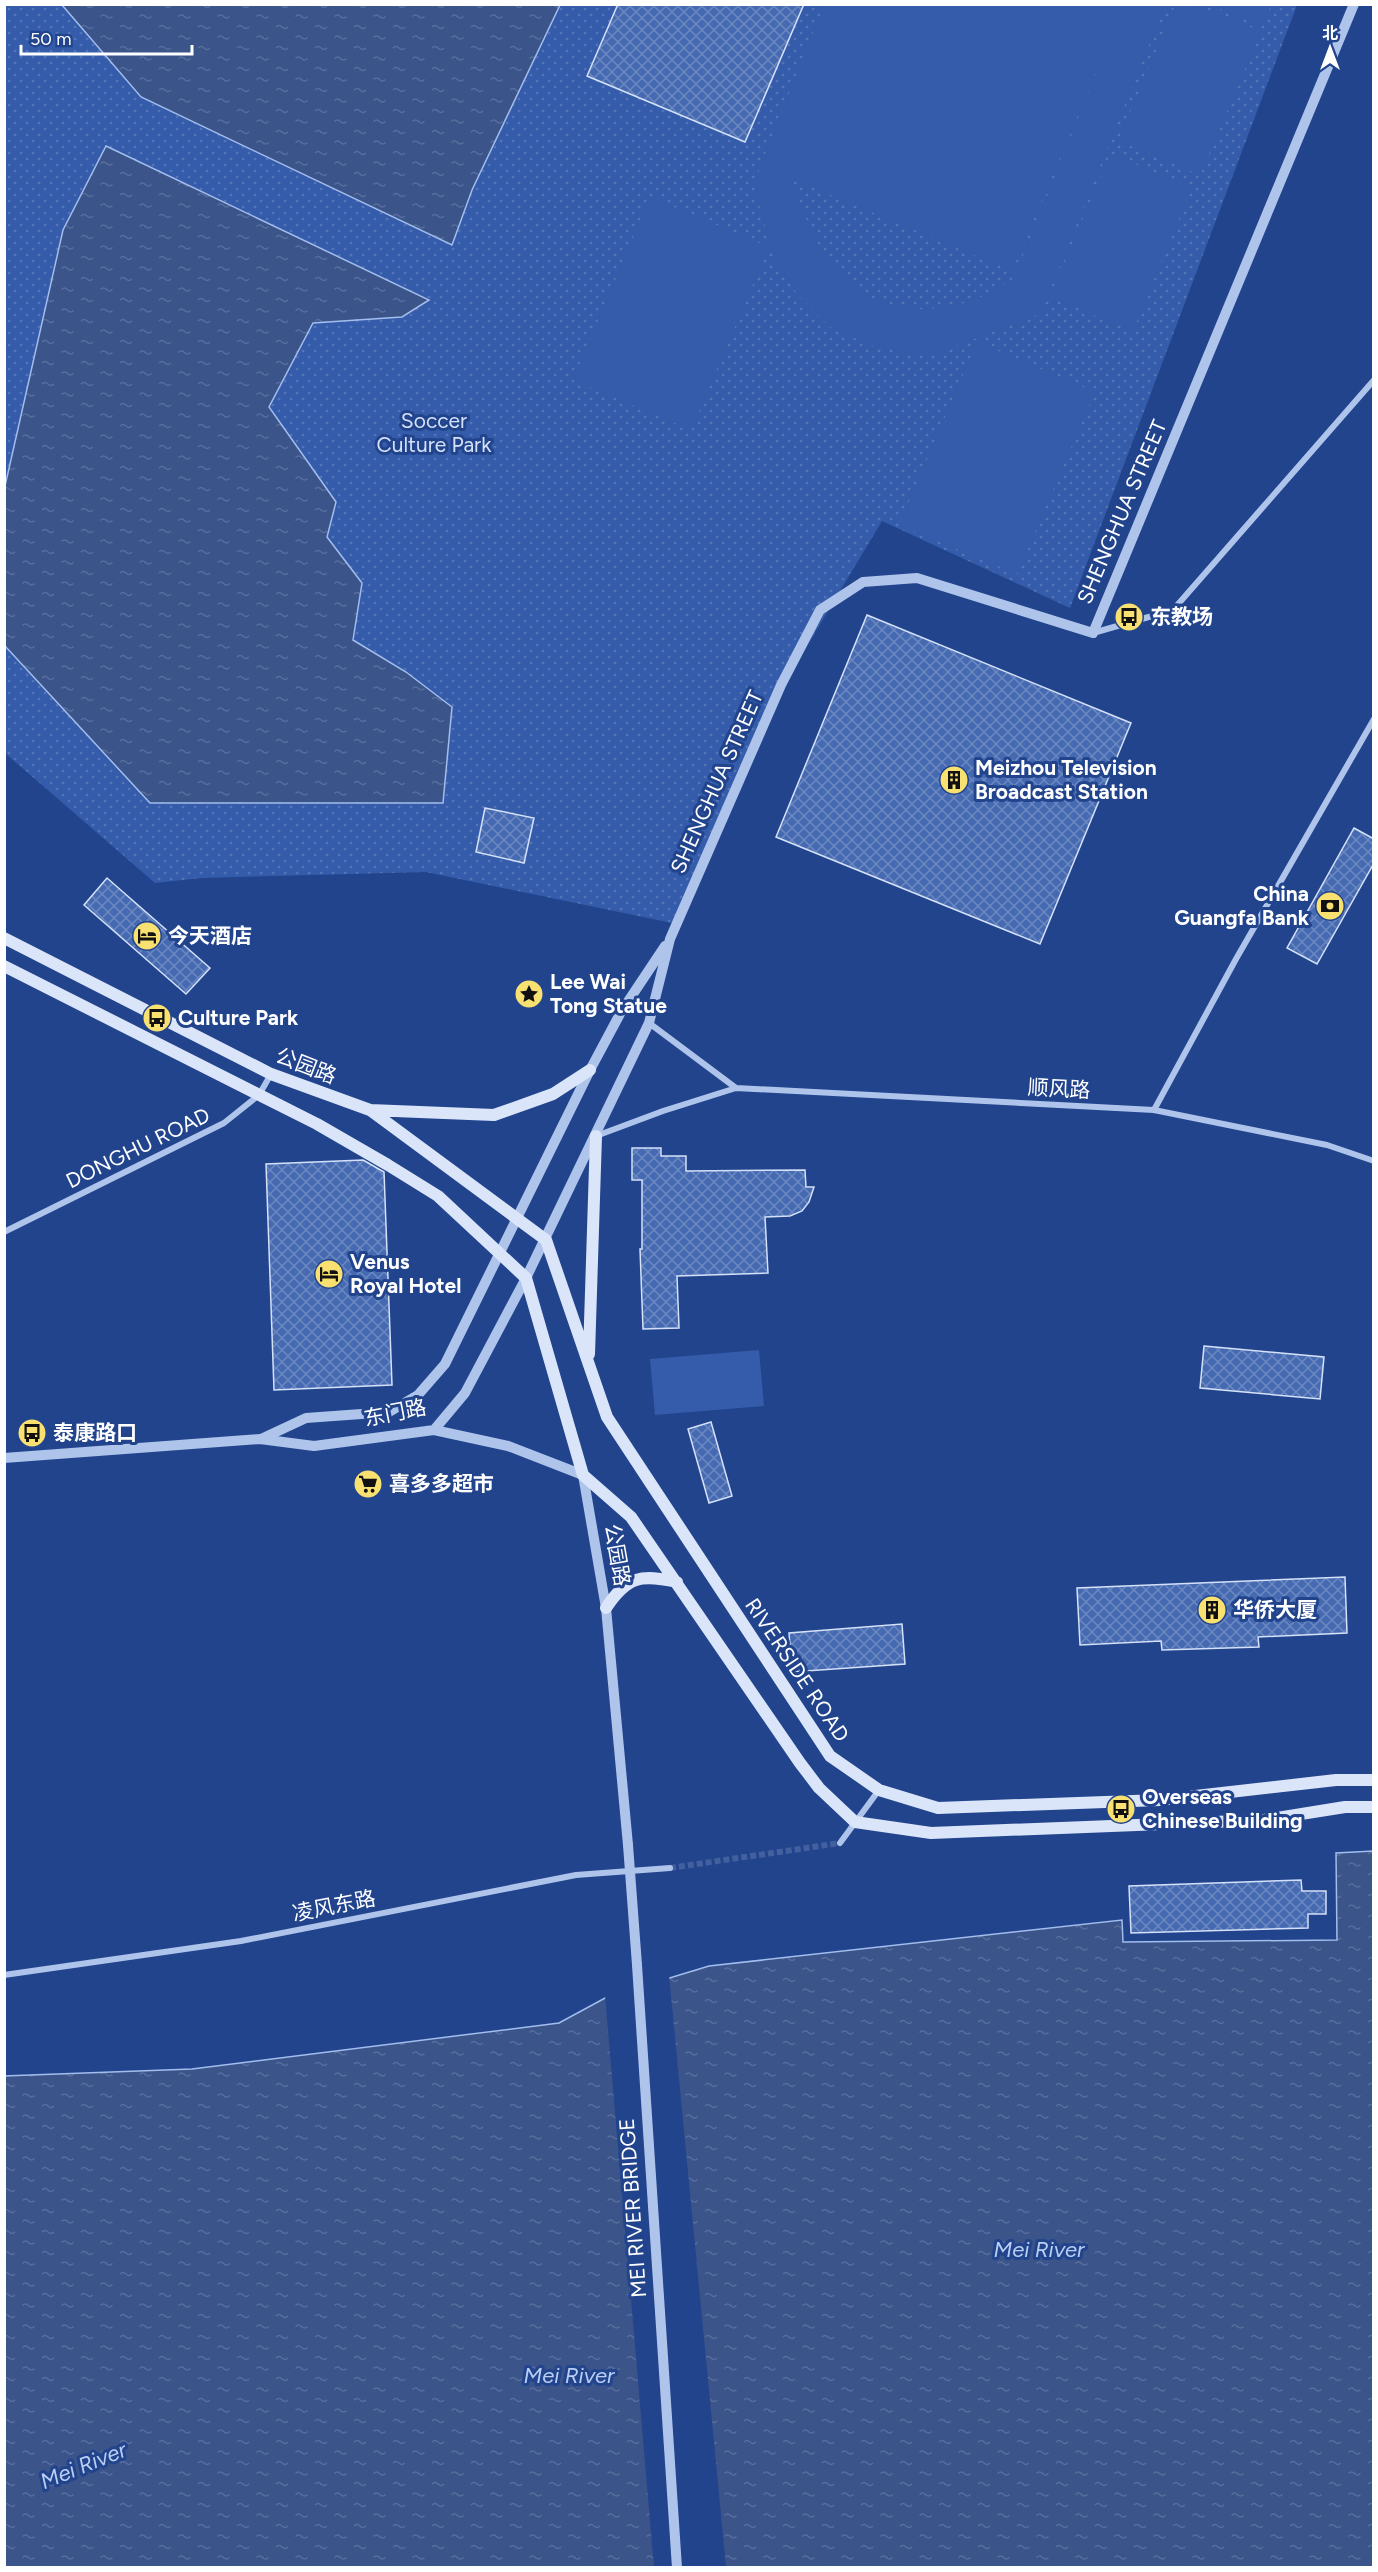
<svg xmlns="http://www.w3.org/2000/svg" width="1378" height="2572" viewBox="0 0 1378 2572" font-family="Figtree,'Noto Sans SC',sans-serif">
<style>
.grass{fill:url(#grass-dots)}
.pitch{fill:#355caa;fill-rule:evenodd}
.water{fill:url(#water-ripples);stroke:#a3bded;stroke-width:1.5}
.pier{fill:#21448d}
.building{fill:url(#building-cross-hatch);stroke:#d4e1f8;stroke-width:1.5}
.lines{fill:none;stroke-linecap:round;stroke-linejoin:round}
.minor-tunnel{stroke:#42609e;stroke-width:6;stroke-dasharray:6 3;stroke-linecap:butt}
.minor{stroke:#afc4eb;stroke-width:6}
.tertiary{stroke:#afc4eb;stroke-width:10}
.secondary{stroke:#dbe5f9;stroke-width:12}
.tertiary-bridge{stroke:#afc4eb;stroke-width:10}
.labels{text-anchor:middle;stroke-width:6;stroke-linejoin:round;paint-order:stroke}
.park-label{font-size:21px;fill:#d4e1f8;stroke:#21448d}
.street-label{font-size:21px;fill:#fff;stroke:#21448d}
.poi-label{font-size:21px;font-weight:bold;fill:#fff;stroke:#21448d;text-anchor:start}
.water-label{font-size:22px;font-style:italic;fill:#bbcef3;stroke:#21448d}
</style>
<defs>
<pattern id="grass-dots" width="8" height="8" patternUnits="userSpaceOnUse" patternTransform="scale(1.5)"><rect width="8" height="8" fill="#355caa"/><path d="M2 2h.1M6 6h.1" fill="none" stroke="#5374b7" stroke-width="1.8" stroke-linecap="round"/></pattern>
<pattern id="water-ripples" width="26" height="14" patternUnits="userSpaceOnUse" patternTransform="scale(1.5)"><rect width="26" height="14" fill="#3b548a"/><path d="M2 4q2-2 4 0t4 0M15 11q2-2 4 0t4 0" fill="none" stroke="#586e9c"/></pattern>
<pattern id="building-cross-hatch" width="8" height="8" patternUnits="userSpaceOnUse" patternTransform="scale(1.5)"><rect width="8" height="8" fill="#466ab2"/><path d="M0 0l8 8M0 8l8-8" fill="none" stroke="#6b88c1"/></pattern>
</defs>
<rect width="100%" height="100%" fill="#21448d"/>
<path class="grass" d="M5,5H1297L1070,608L882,521L795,666L677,924L426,872L201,878L155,883L5,753Z"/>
<path class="pitch" d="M824,5H1165L1041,313L941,352L909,353L870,345L830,327L797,294L774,258L756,194L759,169ZM1106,49L1014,278C961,317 885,324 838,272C816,248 805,215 793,186L795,180L1012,271Z
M1175,5H1195L1261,31L1200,175L1118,141Z
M1210,5H1271L1262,26Z
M1110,154L1192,187L1133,331L1050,297Z
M650,197L769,247L691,430L573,380Z
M977,342L1095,392L1017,574L899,525Z
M759,1350L764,1406L655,1415L650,1359Z"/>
<path class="water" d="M62,5H560L472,190L452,245L141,97Z
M106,146L429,300L402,317L313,323L269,407L336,502L327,537L362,583L353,640L406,672L452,707L443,803H150L5,646V486L63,230Z
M1373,1851V2567H5L4,2076L192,2069L559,2023L607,1997L709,1966L1122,1920L1123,1942L1337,1940L1336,1853Z"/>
<path class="pier" d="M669,1975L726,2567H654L605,1995Z"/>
<path class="building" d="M618,4H804L745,142L587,76Z
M867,615L1131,723L1040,944L776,837Z
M485,808L534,818L524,863L476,852Z
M1354,828L1374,839V863L1317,964L1287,948Z
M107,878L210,968L186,994L84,905Z
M632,1148H661V1156H686V1171L805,1170L806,1187H814L809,1202L802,1211L790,1216L765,1217L768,1273L677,1276L679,1328L643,1329L640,1249H642V1180H632Z
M363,1160L384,1172L392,1385L274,1390L266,1164Z
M1204,1346L1324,1357L1320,1399L1200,1388Z
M711,1422L732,1496L709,1503L688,1429Z
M1345,1577L1347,1633L1258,1637L1259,1647L1162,1650L1161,1641L1080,1645L1077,1588Z
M902,1624L905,1664L792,1672L789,1633Z
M1301,1880L1302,1891H1326V1914H1308V1928L1131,1933L1129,1886Z"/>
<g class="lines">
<path class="minor-tunnel" d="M670,1868L840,1843"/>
<path class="minor" d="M1093,633L1173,610L1374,380
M649,1023L736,1088
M1154,1110L1236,959L1374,719
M596,1136L663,1111L736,1088L1154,1110L1327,1145L1374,1161
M4,1232L224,1123L259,1095L271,1074
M840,1843L879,1790
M4,1975L241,1941L576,1875L670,1868"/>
<path class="tertiary" d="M434,1430L465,1393L526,1278L649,1023L670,939L781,685L820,610L863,582L917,578L1093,633L1354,4
M261,1439L306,1418L389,1412L418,1395L445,1364L590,1070L621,1012L665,946
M4,1458L260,1439L314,1446L434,1430L508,1446L583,1475L606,1608L628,1845
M637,1965L677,2568"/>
<path class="secondary" d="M4,938L271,1074L370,1110L546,1240L607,1417L830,1756L879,1790L938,1808L1160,1800L1336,1780H1374
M4,966L317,1124L388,1165L438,1196L526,1278L583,1475L631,1517L800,1763L819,1788L855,1822L931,1833L1264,1820L1345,1807H1374
M370,1110L494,1115L553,1094L590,1070
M589,1354L596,1136
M606,1608C627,1576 641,1574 677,1582"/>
<path class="tertiary-bridge" d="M628,1845L637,1965"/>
</g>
<defs>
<g id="bus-disc" transform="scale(1.5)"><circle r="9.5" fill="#f8e071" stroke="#21448d"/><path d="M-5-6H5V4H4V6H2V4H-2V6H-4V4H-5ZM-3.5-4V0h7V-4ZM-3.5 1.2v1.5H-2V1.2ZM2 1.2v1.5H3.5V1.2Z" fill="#111"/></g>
<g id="building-disc" transform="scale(1.5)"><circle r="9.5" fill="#f8e071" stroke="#21448d"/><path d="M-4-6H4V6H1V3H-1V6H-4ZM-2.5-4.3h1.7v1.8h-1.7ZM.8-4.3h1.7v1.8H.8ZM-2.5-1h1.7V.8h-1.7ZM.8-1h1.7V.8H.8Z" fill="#111"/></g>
<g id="bank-disc" transform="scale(1.5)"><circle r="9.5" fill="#f8e071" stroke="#21448d"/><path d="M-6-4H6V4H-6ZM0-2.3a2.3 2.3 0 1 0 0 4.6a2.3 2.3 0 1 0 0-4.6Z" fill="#111"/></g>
<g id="hotel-disc" transform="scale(1.5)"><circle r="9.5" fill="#f8e071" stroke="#21448d"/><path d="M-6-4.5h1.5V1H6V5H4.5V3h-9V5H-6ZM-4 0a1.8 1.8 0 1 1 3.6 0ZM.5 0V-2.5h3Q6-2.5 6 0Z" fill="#111"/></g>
<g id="sight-disc" transform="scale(1.5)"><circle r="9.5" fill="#f8e071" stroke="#21448d"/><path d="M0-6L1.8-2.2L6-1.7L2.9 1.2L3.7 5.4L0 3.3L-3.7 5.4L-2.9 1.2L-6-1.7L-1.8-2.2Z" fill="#111"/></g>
<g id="supermarket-disc" transform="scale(1.5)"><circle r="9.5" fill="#f8e071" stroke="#21448d"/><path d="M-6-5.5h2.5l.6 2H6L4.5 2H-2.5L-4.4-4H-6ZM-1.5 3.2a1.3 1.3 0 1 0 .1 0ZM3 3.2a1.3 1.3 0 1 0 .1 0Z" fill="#111"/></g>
</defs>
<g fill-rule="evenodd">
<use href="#bus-disc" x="1129" y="617"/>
<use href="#building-disc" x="954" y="780"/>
<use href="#bank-disc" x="1330" y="906"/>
<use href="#hotel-disc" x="147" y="936"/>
<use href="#sight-disc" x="529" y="994"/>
<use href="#bus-disc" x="157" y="1018"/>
<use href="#hotel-disc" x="329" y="1274"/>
<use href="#bus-disc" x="32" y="1433"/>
<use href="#supermarket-disc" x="368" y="1484"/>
<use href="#building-disc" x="1212" y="1610"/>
<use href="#bus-disc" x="1121" y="1809"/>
</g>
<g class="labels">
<g class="park-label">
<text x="434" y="428">Soccer<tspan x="434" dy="24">Culture Park</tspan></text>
</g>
<g class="street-label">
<text transform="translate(1122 512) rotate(-67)" y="7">SHENGHUA STREET</text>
<text transform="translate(717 782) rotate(-66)" y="7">SHENGHUA STREET</text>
<text transform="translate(306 1066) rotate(21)" y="7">公园路</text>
<text transform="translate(1059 1089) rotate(3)" y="7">顺风路</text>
<text transform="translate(138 1148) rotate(-26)" y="7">DONGHU ROAD</text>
<text transform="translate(395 1413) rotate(-11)" y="7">东门路</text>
<text transform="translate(617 1555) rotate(80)" y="7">公园路</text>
<text transform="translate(797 1670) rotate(56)" y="7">RIVERSIDE ROAD</text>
<text transform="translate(334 1906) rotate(-11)" y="7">凌风东路</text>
<text transform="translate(633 2208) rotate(-94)" y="7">MEI RIVER BRIDGE</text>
</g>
<g class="poi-label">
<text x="1150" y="624">东教场</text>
<text x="975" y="775">Meizhou Television<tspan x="975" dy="24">Broadcast Station</tspan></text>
<text x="1309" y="901" text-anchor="end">China<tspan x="1309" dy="24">Guangfa Bank</tspan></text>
<text x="168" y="943">今天酒店</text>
<text x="550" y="989">Lee Wai<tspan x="550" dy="24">Tong Statue</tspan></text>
<text x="178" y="1025">Culture Park</text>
<text x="350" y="1269">Venus<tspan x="350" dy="24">Royal Hotel</tspan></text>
<text x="53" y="1440">泰康路口</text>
<text x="389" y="1491">喜多多超市</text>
<text x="1233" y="1617">华侨大厦</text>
<text x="1142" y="1804">Overseas<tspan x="1142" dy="24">Chinese Building</tspan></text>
</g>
<g class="water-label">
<text x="1039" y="2257">Mei River</text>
<text x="569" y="2383">Mei River</text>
<text transform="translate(83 2465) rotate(-22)" y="8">Mei River</text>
</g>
</g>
<rect width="1378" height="2572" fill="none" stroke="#ffffff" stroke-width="12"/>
<g transform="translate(1330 48)" stroke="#21448d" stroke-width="4.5" paint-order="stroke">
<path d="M0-4.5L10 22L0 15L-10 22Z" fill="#ffffff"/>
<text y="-9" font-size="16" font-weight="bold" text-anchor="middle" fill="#ffffff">北</text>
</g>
<path d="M21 45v9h171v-9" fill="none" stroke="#ffffff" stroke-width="3"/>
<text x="30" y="45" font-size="18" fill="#ffffff" stroke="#21448d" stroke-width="4.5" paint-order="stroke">50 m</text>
</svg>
